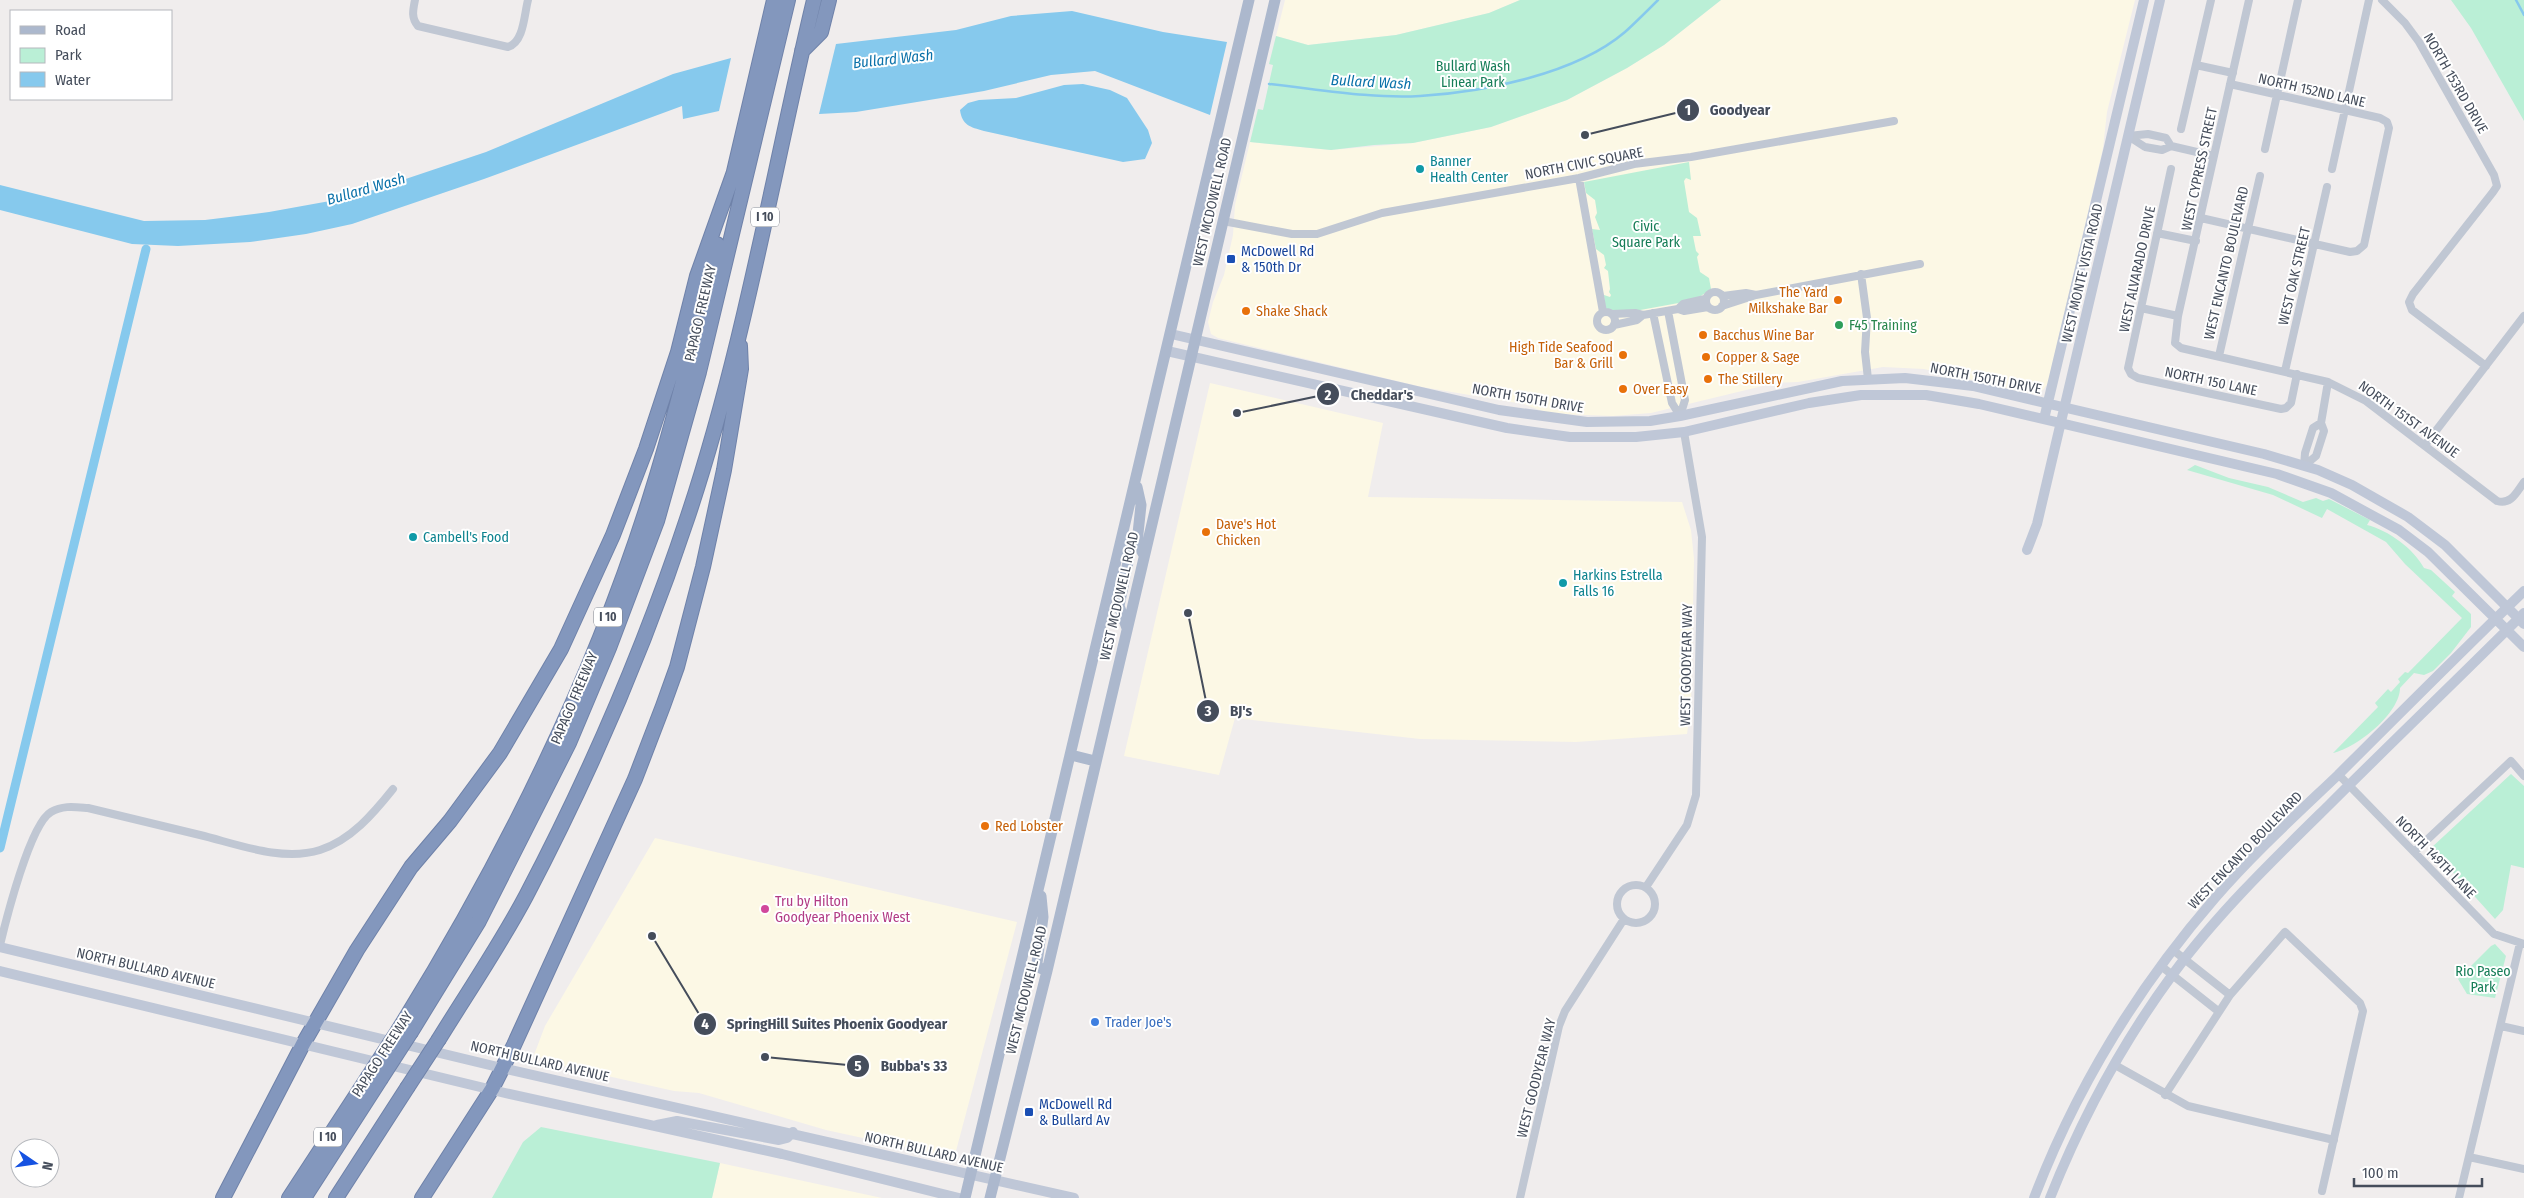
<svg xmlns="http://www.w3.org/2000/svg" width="2524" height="1198" viewBox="0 0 2524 1198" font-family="'Fira Sans Condensed',sans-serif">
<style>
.commercial{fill:#fcf8e5}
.green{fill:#baefd6}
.water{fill:#86c9ed}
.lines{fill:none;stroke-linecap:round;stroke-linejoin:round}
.stream{stroke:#86c9ed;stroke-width:2.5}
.canal{stroke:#86c9ed;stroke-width:9}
.highway-casing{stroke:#6f82a9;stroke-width:16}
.street{stroke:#c0c7d3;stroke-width:8}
.secondary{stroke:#bfc7d7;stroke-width:10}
.primary{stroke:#acb8cd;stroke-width:11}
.highway{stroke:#8397bd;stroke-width:14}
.highway-bridge-casing{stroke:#6f82a9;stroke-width:16;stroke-linecap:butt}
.highway-bridge{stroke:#8397bd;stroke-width:14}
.culture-dot{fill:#0f9aa8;stroke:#fff;stroke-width:2}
.transit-dot{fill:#1a4fb4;stroke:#fff;stroke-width:2}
.food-dot{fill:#e8710a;stroke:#fff;stroke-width:2}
.leisure-dot{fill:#2e9e5b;stroke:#fff;stroke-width:2}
.hotel-dot{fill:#d1479c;stroke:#fff;stroke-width:2}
.shop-dot{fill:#3f7fe0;stroke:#fff;stroke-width:2}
.labels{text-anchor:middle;stroke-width:4;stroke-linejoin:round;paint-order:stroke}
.shield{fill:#fff;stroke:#7d828c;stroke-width:1}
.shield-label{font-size:12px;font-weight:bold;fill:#454d5b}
.park-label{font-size:14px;fill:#157d57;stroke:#fff}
.street-label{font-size:14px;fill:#454d5b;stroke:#fff}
.culture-label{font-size:14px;fill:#0d838f;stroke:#fff;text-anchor:start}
.transit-label{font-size:14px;fill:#164399;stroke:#fff;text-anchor:start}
.food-label{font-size:14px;fill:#c56008;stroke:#fff;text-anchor:start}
.leisure-label{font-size:14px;fill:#27864d;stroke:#fff;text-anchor:start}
.hotel-label{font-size:14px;fill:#b23c85;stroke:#fff;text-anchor:start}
.shop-label{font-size:14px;fill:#366cbe;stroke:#fff;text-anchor:start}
.water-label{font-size:15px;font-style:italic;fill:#0a71a9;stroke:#fff}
.leader{fill:none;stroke:#454d5b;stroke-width:2}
.callout-dot{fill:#454d5b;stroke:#fff;stroke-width:2}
.mark-label{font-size:15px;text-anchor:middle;font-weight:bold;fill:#fff}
.callout-label{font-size:15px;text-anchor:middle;font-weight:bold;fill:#454d5b;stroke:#fff;stroke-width:4;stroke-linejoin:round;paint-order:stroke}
</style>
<rect width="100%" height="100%" fill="#f0eded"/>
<path class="commercial" d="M1285,0H1520L1489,13L1396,35L1308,45L1276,36Z
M1721,0H2135L2107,112L2103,148L2048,383L2043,390L2034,394L1924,369L1883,367L1798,382L1775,383L1651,413L1613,416L1559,414L1545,412L1523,404L1422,387L1218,338L1211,334L1208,322L1213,302L1224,275L1233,235L1235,205L1250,142L1331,150L1413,143L1491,127L1567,100L1627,68L1664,45Z
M1210,383L1383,423L1368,497L1682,502L1691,530L1694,559L1691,707L1687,734L1576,742L1420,739L1235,718L1219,775L1124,756Z
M655,838L1017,922L956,1151L941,1155L826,1130L699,1093L674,1091L559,1065L534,1055L545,1026Z
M720,1163L882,1198H712Z"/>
<path class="green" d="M1520,0H1721L1664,45L1627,68L1567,100L1491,127L1413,143L1374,145L1331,150L1250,142L1258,109L1263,110L1273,65L1269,64L1276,36L1308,45L1396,35L1489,13Z
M2451,0H2524V121L2471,28Z
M1689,162L1691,180L1686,178L1684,181L1689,212L1697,218L1701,236H1693L1696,251L1699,254L1697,257L1700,272L1709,278L1711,289L1695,300L1624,313L1605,309L1604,295L1610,297L1611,295L1609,292L1610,289L1608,271L1604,268L1606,265L1604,255L1596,249L1592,229L1600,230L1595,217L1597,213L1595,200L1586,193L1584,182Z
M2195,465L2229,478L2268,487L2303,502L2316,498L2323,501L2329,499L2370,520L2367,525C2388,530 2414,549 2424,568L2431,570L2455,592L2452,596L2471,614V627L2451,653L2433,671L2424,675L2414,673L2400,688C2400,713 2357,748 2333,753L2378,707L2375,703L2388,689L2391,692L2400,682L2398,679L2405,672L2408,673L2462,618L2405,564L2386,542L2327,509L2322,518L2273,495L2187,470Z
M2511,774L2524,786V868L2511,865L2503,910L2495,919L2431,848Z
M2495,944L2506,956L2495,998L2467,994L2458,979L2491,946Z
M541,1127L720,1163L712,1198H492L523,1142Z"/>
<path class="water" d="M1072,11L1163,32L1227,42L1210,115L1095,71L1051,75L984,91L856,112L819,114L836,44L956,30L1011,16Z
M731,58L719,111L683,119L682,106L484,179L352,224L306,234L250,242L178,246L132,244L0,210V185L144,221L205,220L269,212L352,197L486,152L673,74Z
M1083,84L1110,90L1127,98L1148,130L1152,143L1145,159L1123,162L984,131C970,127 962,125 960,110L968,103L979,100L1016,98L1064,85Z"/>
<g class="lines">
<path class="stream" d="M2516,0L2524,15
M1269,84C1317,89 1372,99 1420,96C1484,92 1576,74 1625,32C1636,22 1647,11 1658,0"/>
<path class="canal" d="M0,848L146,249"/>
<g class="highway-casing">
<path id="highway" d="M802,51L821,32L829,0
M732,180L774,0
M399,1029C502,863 590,688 649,501C676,416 696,330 717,244
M411,1032L479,921L569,743L609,648L657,521L699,372L788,0
M439,1039C468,992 500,945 526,896C590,774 645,646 688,516C744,348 773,172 814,0
M223,1198L303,1044L357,950L411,867L450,821L500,753L561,649L613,535L646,449L678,352L697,276L734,172
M289,1198L368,1077
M304,1198L380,1080
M336,1198L407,1088
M422,1198L492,1089L514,1045L635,779L663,706L677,667L703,567L724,470L741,369L740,346"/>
</g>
<path class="street" d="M415,0C413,10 411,18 418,26L508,47C524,42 524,15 528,0
M2249,0L2178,316L2175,343L2181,348L2328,382L2366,401L2497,501C2511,505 2516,493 2524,482
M2382,0L2405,23L2419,42L2494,175L2497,186L2493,192L2413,294L2409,302L2412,310L2486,366
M2196,65L2233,73
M2181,129L2211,0
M2148,134L2166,138L2171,146L2162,150L2145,147L2128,136Z
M2171,146L2214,156
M2265,149L2298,0
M2171,169L2128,368L2131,374L2138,378L2281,409L2286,408L2291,403L2297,374
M2332,169L2369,0
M1579,178L1603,312
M2201,218L2350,252L2357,251L2364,245L2389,128L2387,122L2380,118L2230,84
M1223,221L1292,234H1317L1382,213L1579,178L1634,164L1691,157L1894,121
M2157,233L2196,241
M1861,274L1867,318L1865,352L1868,379
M1706 301a9 9 0 1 1 18 0a9 9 0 1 1-18 0Z
M1723,296L1746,293L1756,295
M1722,306L1756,295L1920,264
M2141,308L2178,316
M1678,309L1683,304L1705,299
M1668,311L1685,400L1680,416
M1597 321a9 9 0 1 1 18 0a9 9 0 1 1-18 0Z
M1653,313L1672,403L1680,416
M1612,314L1635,313L1643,315
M1614,325L1637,320L1643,315L1678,309L1684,311L1708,307
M2219,356L2260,176
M2285,371L2327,187
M2425,445L2524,316
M2304,466L2316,456L2324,431L2321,423L2328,382
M2304,466L2305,453L2313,428L2321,423
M2338,774L2494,934L2524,944
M2414,852L2511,761L2524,776
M1617 904a19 19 0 1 1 38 0a19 19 0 1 1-38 0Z
M1646,887L1687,825L1696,795L1702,537L1684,432
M0,945C6,920 30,824 51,812C63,805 75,807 88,808C126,817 163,826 200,835C237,844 282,862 320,850C351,840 373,814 393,789
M2173,950L2230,995
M2161,966L2218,1011
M2501,1026L2524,1031
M2115,1065L2188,1106L2334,1140
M2165,1095L2230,995L2285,932L2360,1003L2363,1011L2322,1191
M2469,1157L2524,1169
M1520,1198L1559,1026L1565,1011L1624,919
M2459,1198L2520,943"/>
<path class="secondary" d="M1171,334L1499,410L1587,422L1650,421L1680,416L1842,381L1905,378L1973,386L2264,454L2318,470L2352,485L2408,517L2445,545L2524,624
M1167,351L1507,428L1570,437H1636L1684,432L1809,403L1861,395H1926L1979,404L2277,474L2331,493L2399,530L2428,552L2524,647
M2044,419L2144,0
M2027,550L2037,524L2160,0
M0,947L502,1068L1074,1198
M0,971L505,1093L782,1154L959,1198
M657,1125L677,1121L779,1140L787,1138L793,1132
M2034,1198C2076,1088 2138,987 2215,898C2253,854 2296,815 2338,775C2400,713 2461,652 2524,591
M2050,1198C2081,1120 2123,1042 2173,974C2218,913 2274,859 2328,806C2393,741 2459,678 2524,613"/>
<path class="primary" d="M1137,487L1141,505L1137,543L1144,555
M1121,544L1129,557L1119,606L1127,628
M1071,755L1095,761
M1041,896L1043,917L1037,963L1038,967L1047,971
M965,1198L1249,0
M990,1198L1047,971L1275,0"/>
<use href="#highway" class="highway"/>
<g class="highway-bridge-casing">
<path id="highway-bridge" d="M368,1077L399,1029
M380,1080L411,1032
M407,1088L439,1039"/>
</g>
<use href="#highway-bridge" class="highway-bridge"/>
</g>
<g class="culture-dot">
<circle cx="1420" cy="169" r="5"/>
<circle cx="413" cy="537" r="5"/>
<circle cx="1563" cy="583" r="5"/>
</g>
<g class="transit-dot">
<rect x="1226" y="254" width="10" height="10" rx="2.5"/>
<rect x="1024" y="1107" width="10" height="10" rx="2.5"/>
</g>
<g class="food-dot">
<circle cx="1838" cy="300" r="5"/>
<circle cx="1246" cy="311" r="5"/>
<circle cx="1703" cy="335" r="5"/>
<circle cx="1623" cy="355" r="5"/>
<circle cx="1706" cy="357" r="5"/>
<circle cx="1708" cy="379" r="5"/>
<circle cx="1623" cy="389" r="5"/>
<circle cx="1206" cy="532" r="5"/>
<circle cx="985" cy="826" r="5"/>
</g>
<circle class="leisure-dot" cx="1839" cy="325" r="5"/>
<circle class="hotel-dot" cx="765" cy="909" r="5"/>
<circle class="shop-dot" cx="1095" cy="1022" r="5"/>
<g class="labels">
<g class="shield">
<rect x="751" y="207.5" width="28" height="19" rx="4"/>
<rect x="594" y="607.5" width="28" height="19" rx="4"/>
<rect x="314" y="1127.5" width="28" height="19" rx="4"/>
</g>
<g class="shield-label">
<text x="765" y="221">I 10</text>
<text x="608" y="621">I 10</text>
<text x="328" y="1141">I 10</text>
</g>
<g class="park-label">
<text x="1473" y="71">Bullard Wash<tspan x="1473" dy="16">Linear Park</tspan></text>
<text x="1646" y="231">Civic<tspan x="1646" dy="16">Square Park</tspan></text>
<text x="2483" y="976">Rio Paseo<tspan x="2483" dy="16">Park</tspan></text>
</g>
<g class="street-label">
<text transform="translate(2456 83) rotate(60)" y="5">NORTH 153RD DRIVE</text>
<text transform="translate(2312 90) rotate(13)" y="5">NORTH 152ND LANE</text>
<text transform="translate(1584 163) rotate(-11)" y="5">NORTH CIVIC SQUARE</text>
<text transform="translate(2199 169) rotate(-78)" y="5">WEST CYPRESS STREET</text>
<text transform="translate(1212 202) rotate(-77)" y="5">WEST MCDOWELL ROAD</text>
<text transform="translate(2226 263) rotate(-77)" y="5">WEST ENCANTO BOULEVARD</text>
<text transform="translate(2137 269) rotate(-78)" y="5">WEST ALVARADO DRIVE</text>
<text transform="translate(2082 273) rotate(-77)" y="5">WEST MONTE VISTA ROAD</text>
<text transform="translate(2294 276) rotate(-77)" y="5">WEST OAK STREET</text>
<text transform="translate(700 313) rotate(-77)" y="5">PAPAGO FREEWAY</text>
<text transform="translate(1986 378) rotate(11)" y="5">NORTH 150TH DRIVE</text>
<text transform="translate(2211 381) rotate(12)" y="5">NORTH 150 LANE</text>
<text transform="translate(1528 398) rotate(10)" y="5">NORTH 150TH DRIVE</text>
<text transform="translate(2409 419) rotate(36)" y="5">NORTH 151ST AVENUE</text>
<text transform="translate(1119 596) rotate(-77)" y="5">WEST MCDOWELL ROAD</text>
<text transform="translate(1686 665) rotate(-89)" y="5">WEST GOODYEAR WAY</text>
<text transform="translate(574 698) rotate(-67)" y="5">PAPAGO FREEWAY</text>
<text transform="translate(2245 850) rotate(-46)" y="5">WEST ENCANTO BOULEVARD</text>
<text transform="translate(2436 857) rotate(46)" y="5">NORTH 149TH LANE</text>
<text transform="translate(146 968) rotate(13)" y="5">NORTH BULLARD AVENUE</text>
<text transform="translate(1026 990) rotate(-76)" y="5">WEST MCDOWELL ROAD</text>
<text transform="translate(382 1054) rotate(-57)" y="5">PAPAGO FREEWAY</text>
<text transform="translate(540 1061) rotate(13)" y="5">NORTH BULLARD AVENUE</text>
<text transform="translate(1536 1078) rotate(-76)" y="5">WEST GOODYEAR WAY</text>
<text transform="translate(934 1152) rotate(13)" y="5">NORTH BULLARD AVENUE</text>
</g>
<g class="culture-label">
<text x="1430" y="166">Banner<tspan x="1430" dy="16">Health Center</tspan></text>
<text x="423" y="542">Cambell's Food</text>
<text x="1573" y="580">Harkins Estrella<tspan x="1573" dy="16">Falls 16</tspan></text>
</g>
<g class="transit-label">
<text x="1241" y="256">McDowell Rd<tspan x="1241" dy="16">&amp; 150th Dr</tspan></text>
<text x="1039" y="1109">McDowell Rd<tspan x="1039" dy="16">&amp; Bullard Av</tspan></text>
</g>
<g class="food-label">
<text x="1828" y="297" text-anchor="end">The Yard<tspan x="1828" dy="16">Milkshake Bar</tspan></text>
<text x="1256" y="316">Shake Shack</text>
<text x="1713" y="340">Bacchus Wine Bar</text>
<text x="1613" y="352" text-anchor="end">High Tide Seafood<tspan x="1613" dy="16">Bar &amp; Grill</tspan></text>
<text x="1716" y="362">Copper &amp; Sage</text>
<text x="1718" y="384">The Stillery</text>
<text x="1633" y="394">Over Easy</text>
<text x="1216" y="529">Dave's Hot<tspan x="1216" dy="16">Chicken</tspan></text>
<text x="995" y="831">Red Lobster</text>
</g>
<g class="leisure-label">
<text x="1849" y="330">F45 Training</text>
</g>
<g class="hotel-label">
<text x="775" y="906">Tru by Hilton<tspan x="775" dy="16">Goodyear Phoenix West</tspan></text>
</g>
<g class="shop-label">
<text x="1105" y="1027">Trader Joe's</text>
</g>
<g class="water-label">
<text transform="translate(893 59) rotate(-6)" y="5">Bullard Wash</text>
<text transform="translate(1371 82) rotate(3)" y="5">Bullard Wash</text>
<text transform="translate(366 189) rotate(-16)" y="5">Bullard Wash</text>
</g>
</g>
<path class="leader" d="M1585 135L1688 110M1237 413L1328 394M1188 613L1208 711M652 936L705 1024M765 1057L858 1066"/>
<g class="callout-dot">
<circle cx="1585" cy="135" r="5"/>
<circle cx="1237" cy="413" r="5"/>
<circle cx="1188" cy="613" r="5"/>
<circle cx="652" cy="936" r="5"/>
<circle cx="765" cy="1057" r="5"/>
<circle cx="1688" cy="110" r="12"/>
<circle cx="1328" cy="394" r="12"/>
<circle cx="1208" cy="711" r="12"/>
<circle cx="705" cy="1024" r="12"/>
<circle cx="858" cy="1066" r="12"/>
</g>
<g class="mark-label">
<text x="1688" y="115">1</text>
<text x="1328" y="400">2</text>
<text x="1208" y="716">3</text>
<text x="705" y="1029">4</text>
<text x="858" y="1071">5</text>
</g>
<g class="callout-label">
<text x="1740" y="115">Goodyear</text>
<text x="1382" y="400">Cheddar's</text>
<text x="1241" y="716">BJ's</text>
<text x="837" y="1029">SpringHill Suites Phoenix Goodyear</text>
<text x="914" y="1071">Bubba's 33</text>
</g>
<rect x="10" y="10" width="162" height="90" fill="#ffffff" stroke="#b5b8bd"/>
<rect x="20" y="26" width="25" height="8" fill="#acb8cd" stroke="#b5b8bd"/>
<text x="55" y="35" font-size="15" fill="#454d5b">Road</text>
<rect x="20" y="48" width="25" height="15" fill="#baefd6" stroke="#b5b8bd"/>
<text x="55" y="60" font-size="15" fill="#454d5b">Park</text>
<rect x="20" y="72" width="25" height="15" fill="#86c9ed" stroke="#b5b8bd"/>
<text x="55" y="85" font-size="15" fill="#454d5b">Water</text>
<g transform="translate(35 1163) rotate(103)"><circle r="24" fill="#ffffff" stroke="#b5b8bd"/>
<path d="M0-4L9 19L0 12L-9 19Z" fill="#1652e1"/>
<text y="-8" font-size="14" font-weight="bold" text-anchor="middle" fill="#454d5b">N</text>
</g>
<path d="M2354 1178v8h128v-8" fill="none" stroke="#454d5b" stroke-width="2.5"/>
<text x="2362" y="1178" font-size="15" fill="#454d5b" stroke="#ffffff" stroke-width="4" paint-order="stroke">100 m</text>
</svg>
